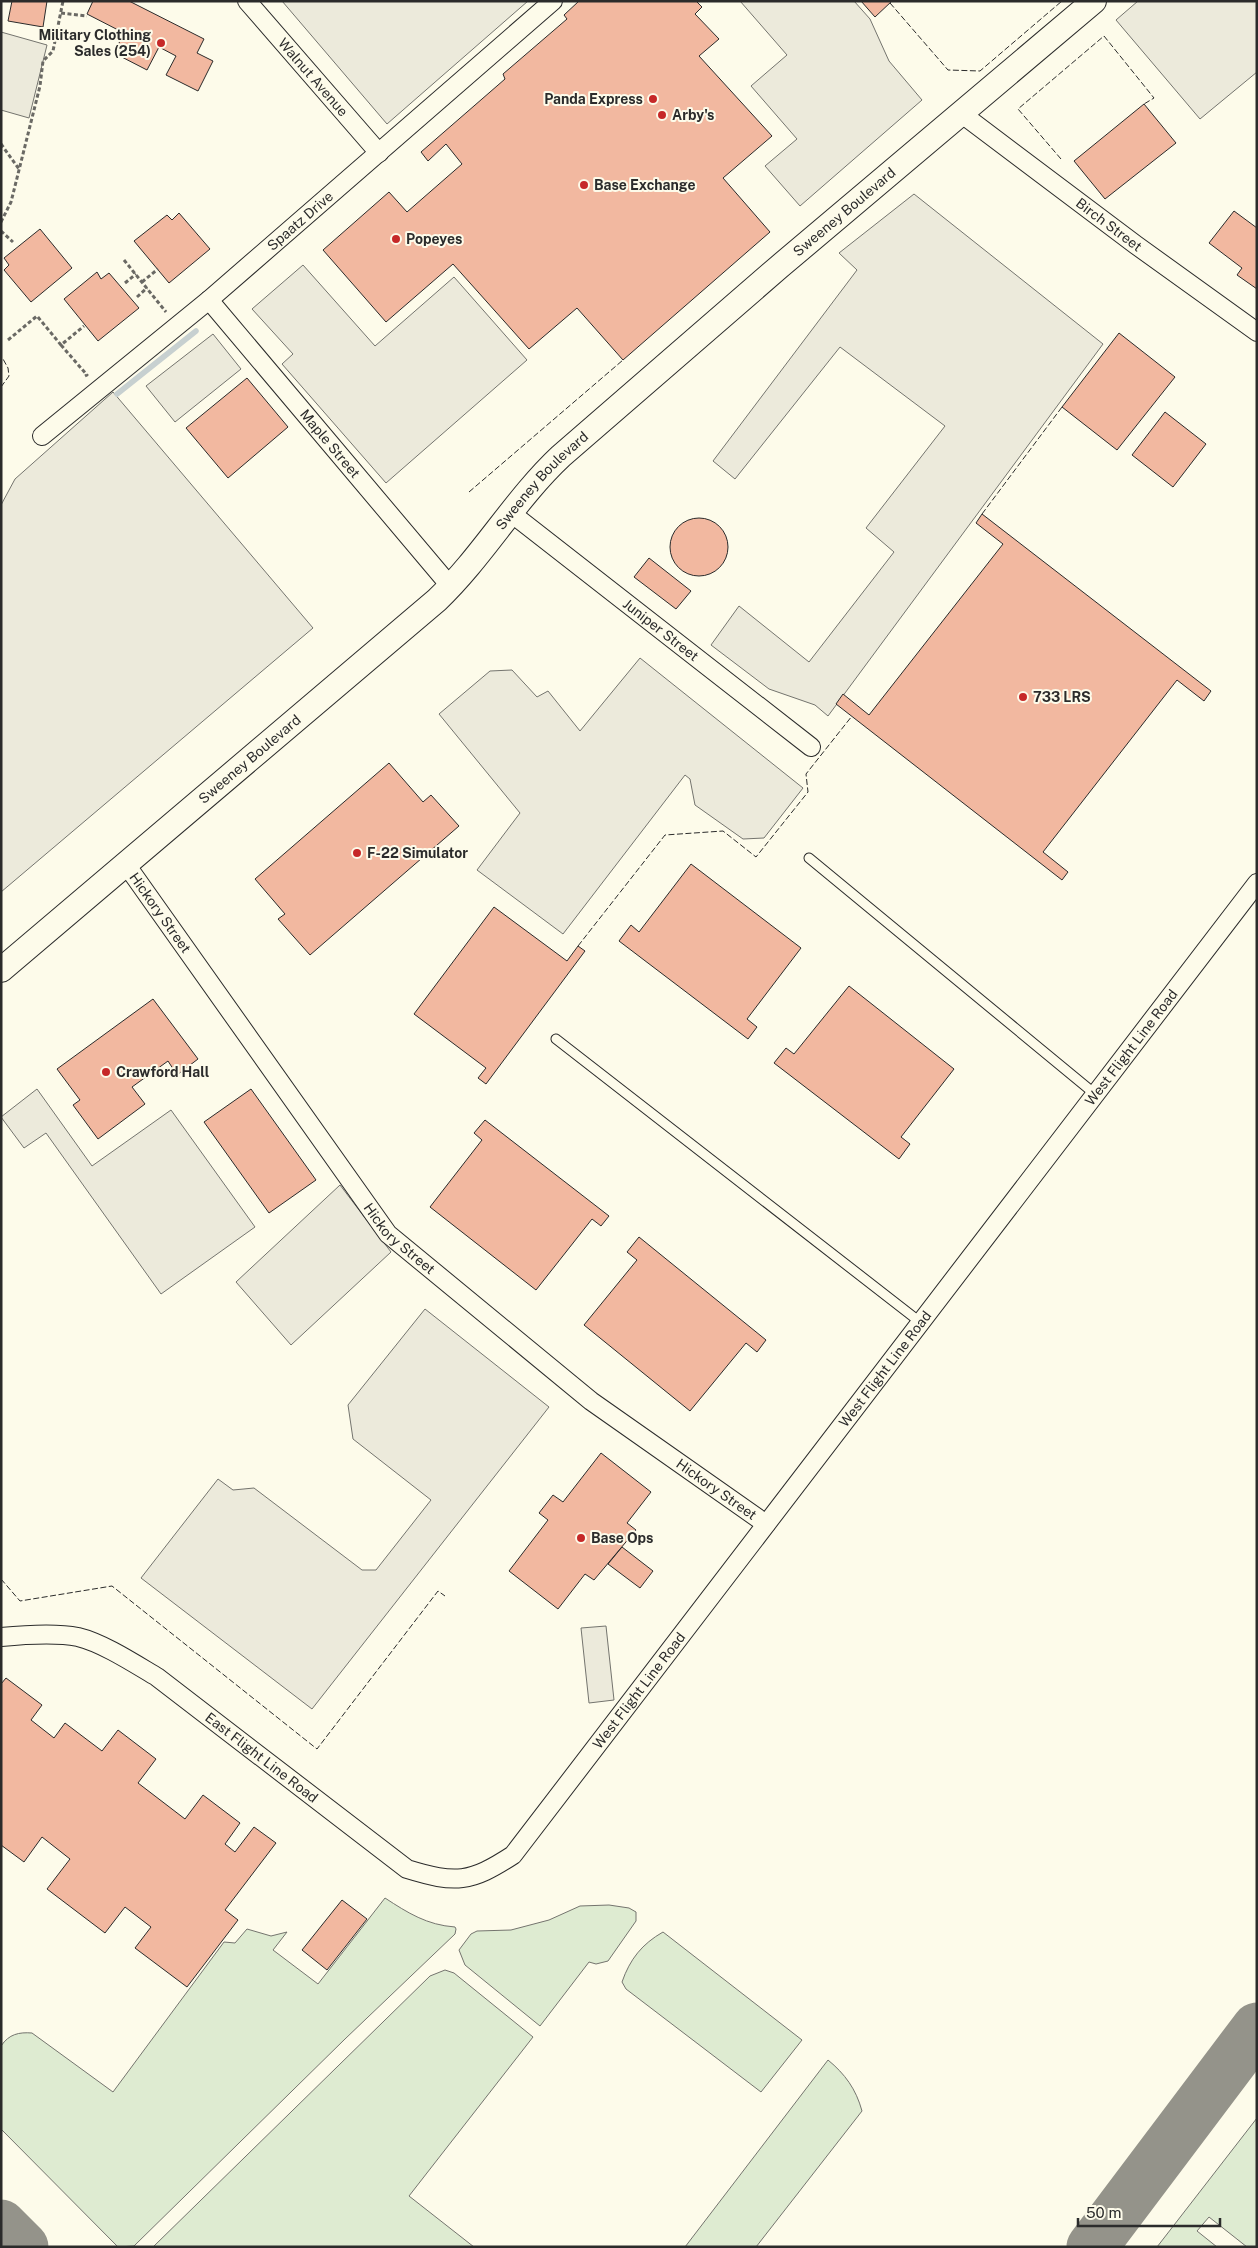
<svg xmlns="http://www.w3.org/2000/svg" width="1258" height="2248" viewBox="0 0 1258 2248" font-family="'Public Sans',sans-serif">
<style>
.green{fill:#deebd1;stroke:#74746e}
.parking{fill:#eceadb;stroke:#74746e}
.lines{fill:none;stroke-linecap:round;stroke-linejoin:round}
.stream{stroke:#c7d0d0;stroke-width:5.5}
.taxiway{stroke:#94938a;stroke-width:51}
.building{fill:#f2b8a0;stroke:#2b2b2b}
.lane-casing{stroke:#2b2b2b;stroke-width:11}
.street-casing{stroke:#2b2b2b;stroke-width:20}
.secondary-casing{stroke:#2b2b2b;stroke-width:26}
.path{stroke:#6a6964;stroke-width:3;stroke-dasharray:4 2.5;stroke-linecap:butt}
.lane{stroke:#fdfbea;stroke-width:9}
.street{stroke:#fdfbea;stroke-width:18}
.secondary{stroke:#fdfbea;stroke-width:24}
.fence{stroke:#2b2b2b;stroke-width:1;stroke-dasharray:6 2.5;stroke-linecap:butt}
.poi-dot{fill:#c62828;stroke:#fdfbea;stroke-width:2}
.labels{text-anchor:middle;stroke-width:4;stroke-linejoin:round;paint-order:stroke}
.poi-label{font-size:14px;font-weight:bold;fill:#2b2b2b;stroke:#fdfbea;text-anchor:start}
.street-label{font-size:14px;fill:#2b2b2b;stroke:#fdfbea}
</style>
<rect width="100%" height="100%" fill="#fdfbea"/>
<path class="green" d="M385,1898C408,1913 427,1925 455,1927L456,1929L455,1934L345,2039L134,2246L118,2247L1,2129V2046C9,2034 19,2032 32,2033L113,2092L224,1942L235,1943L247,1929L271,1936L287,1932L273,1950L318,1984Z
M609,1905L629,1908L636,1912V1921L608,1961L596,1964L589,1962L540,2026L465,1965L459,1950L471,1934L477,1931L511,1930L549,1920L580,1906Z
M663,1932L802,2040L761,2092L626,1989L622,1982C630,1959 642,1944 663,1932Z
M445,1970L454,1973L533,2037L409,2196L474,2247H153L430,1976Z
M828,2060C845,2074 856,2089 862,2111L756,2247H685Z
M1257,2118V2247H1247L1209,2217L1197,2231L1217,2247H1157Z"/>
<path class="parking" d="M282,1H528L387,124Z
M740,1H854L870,19L889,61L922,100L800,206L765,166L797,139L751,86L787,55Z
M1138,1H1257V72L1200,119L1116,20Z
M1,32L47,45L29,118L1,110Z
M914,194L1103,344L828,716L815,705L769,689L711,645L739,606L809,662L894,552L866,528L945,426L840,347L735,479L713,461L857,270L839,253Z
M303,265L375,346L454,277L527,360L386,483L282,364L293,354L252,309Z
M213,334L241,369L175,422L146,386Z
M113,392L313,628L1,892V505L15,479Z
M640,658L803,788L764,838L743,839L695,805L690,779L685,775L563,934L477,870L520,813L439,714L490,671L512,670L537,697L548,691L580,731Z
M37,1089L92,1166L171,1110L255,1227L161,1294L46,1133L24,1148L1,1117Z
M340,1185L391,1252L291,1345L236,1282Z
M425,1309L549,1407L312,1709L141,1578L218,1479L233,1490L254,1488L362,1570H376L431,1500L353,1439L348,1405Z
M606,1626L614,1700L589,1703L581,1628Z"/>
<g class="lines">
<path class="stream" d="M117,394L196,331"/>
<path class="taxiway" d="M1,2225L23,2247
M1092,2247L1257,2028"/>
</g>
<path class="building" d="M12,1H47L43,27L8,21Z
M93,1H129L204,39L197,53L213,61L198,91L166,75L176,56L159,47L147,70L114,53L124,33L87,14Z
M579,1H696L702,7L695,14L719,39L699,56L772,136L723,178L770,232L623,360L577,308L529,349L453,264L386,322L323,250L389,192L407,212L462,164L446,144L428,161L421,152L505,79L503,74L567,19L564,15Z
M861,1H892L875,17Z
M1144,104L1176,143L1105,199L1074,161Z
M1234,211L1257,228V289L1237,275L1242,268L1209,243Z
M179,213L210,249L169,283L134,241L167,215L172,220Z
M40,229L72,268L31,302L4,270L9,265L4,258Z
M97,272L101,279L109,273L139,308L98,341L64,299Z
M1119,333L1175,377L1117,450L1062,407Z
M247,378L288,427L228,478L186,428Z
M1165,412L1206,444L1173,487L1132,455Z
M982,514L1211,691L1204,701L1177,680L1043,852L1068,872L1062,880L836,704L843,694L869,715L1003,544L976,523Z
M670 547a29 29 0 1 1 58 0a29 29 0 1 1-58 0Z
M649,558L691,591L676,609L634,577Z
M389,763L423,802L431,795L459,826L310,955L278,919L285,914L255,879Z
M691,864L801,948L747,1019L757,1027L748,1039L619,941L631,925L639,932Z
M494,907L567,961L578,946L585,951L486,1084L478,1078L486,1068L414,1014Z
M849,986L954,1069L901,1137L910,1144L899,1159L774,1063L786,1048L794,1054Z
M153,999L198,1059L177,1075L168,1061L132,1087L145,1104L98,1139L73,1105L80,1100L57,1069Z
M251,1089L316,1180L269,1213L204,1122Z
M485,1120L609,1216L601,1226L592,1219L536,1290L430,1207L482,1140L474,1133Z
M639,1237L766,1340L757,1352L746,1343L690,1411L584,1325L637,1260L627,1252Z
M601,1453L651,1492L627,1523L636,1530L594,1580L585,1574L558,1609L509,1571L548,1520L539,1513L553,1495L563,1502Z
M622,1547L653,1571L640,1588L608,1564Z
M6,1678L42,1705L31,1720L54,1738L65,1723L102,1751L118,1730L156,1759L138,1783L185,1819L203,1795L240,1823L225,1844L235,1852L254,1827L276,1843L225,1910L238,1920L187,1987L135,1948L151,1927L125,1907L105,1933L47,1889L70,1859L42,1837L24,1862L1,1845V1684Z
M342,1900L367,1919L327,1970L302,1950Z"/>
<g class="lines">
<g class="lane-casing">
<path id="lane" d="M809,858L1095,1094
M556,1039L920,1322"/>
</g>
<g class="street-casing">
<g id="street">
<path id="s1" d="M247,1L379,153"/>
<path id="s2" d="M962,114L1136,245L1257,332"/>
<path id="s3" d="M209,300L451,587"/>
<path id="s4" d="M42,436L209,300L553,1"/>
<path id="s5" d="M511,513L811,747"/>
<path id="s6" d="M125,863L388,1234L591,1401L766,1524"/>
<path id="s7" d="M1,1637C22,1635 58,1633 78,1637C103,1643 135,1664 157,1677L407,1869C456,1884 470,1883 513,1855L1257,883"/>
</g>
</g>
<g class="secondary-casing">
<g id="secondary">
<path id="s8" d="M1,970L437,600C483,556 515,499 561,456L779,267L1094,1"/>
</g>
</g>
<path class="path" d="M61,13L87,16
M1,144L19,169
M1,222L11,202L40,86L43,61L53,51L63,1
M1,231L13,242
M124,260L166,312
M142,282L158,269
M125,283L136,274
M137,297L147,288
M8,340L37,316L61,345L84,326
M61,345L87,375L85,376"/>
<use href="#lane" class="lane"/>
<use href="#street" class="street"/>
<use href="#secondary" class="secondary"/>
<path class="fence" d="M890,3L948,70L980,71L1062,1
M1061,159L1018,109L1104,36L1154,98L1144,104
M1,387L9,376L8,368L3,359
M469,492L623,360
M982,514L1062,407
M578,946L665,835L723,831L756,857L808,792L806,774L852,716
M1,1579L20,1601L112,1586L317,1749L438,1591L445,1596"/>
</g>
<g class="poi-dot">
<circle cx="161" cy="43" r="5"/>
<circle cx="653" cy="99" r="5"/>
<circle cx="662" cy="115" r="5"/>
<circle cx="584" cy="185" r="5"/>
<circle cx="396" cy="239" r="5"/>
<circle cx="1023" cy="697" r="5"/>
<circle cx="357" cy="853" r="5"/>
<circle cx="106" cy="1072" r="5"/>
<circle cx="581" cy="1538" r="5"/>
</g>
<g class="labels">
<g class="poi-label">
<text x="151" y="40" text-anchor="end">Military Clothing<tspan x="151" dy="16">Sales (254)</tspan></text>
<text x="643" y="104" text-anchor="end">Panda Express</text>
<text x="672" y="120">Arby's</text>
<text x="594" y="190">Base Exchange</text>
<text x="406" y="244">Popeyes</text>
<text x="1033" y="702">733 LRS</text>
<text x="367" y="858">F-22 Simulator</text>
<text x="116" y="1077">Crawford Hall</text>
<text x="591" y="1543">Base Ops</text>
</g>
<g class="street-label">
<text dy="5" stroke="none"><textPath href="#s1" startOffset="101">Walnut Avenue</textPath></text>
<text dy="5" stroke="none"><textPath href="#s8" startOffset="1136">Sweeney Boulevard</textPath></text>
<text dy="5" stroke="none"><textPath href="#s4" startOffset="336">Spaatz Drive</textPath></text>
<text dy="5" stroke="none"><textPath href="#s2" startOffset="184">Birch Street</textPath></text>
<text dy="5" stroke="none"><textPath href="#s3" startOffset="188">Maple Street</textPath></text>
<text dy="5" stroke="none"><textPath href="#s8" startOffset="731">Sweeney Boulevard</textPath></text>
<text dy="5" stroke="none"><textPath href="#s5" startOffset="190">Juniper Street</textPath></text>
<text dy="5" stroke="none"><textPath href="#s8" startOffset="326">Sweeney Boulevard</textPath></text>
<text dy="5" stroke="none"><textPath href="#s6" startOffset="61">Hickory Street</textPath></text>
<text dy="5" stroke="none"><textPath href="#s7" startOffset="1611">West Flight Line Road</textPath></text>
<text dy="5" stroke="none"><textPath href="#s6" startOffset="466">Hickory Street</textPath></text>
<text dy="5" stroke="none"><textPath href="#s7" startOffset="1206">West Flight Line Road</textPath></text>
<text dy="5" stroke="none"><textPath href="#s6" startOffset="871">Hickory Street</textPath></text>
<text dy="5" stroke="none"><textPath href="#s7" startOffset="801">West Flight Line Road</textPath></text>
<text dy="5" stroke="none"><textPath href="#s7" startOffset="298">East Flight Line Road</textPath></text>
</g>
</g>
<rect width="1258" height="2248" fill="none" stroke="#2b2b2b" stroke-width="5"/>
<path d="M1078 2218v8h142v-8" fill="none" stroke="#2b2b2b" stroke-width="2.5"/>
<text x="1086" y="2218" font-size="15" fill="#2b2b2b" stroke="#fdfbea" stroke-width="4" paint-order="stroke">50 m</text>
</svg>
